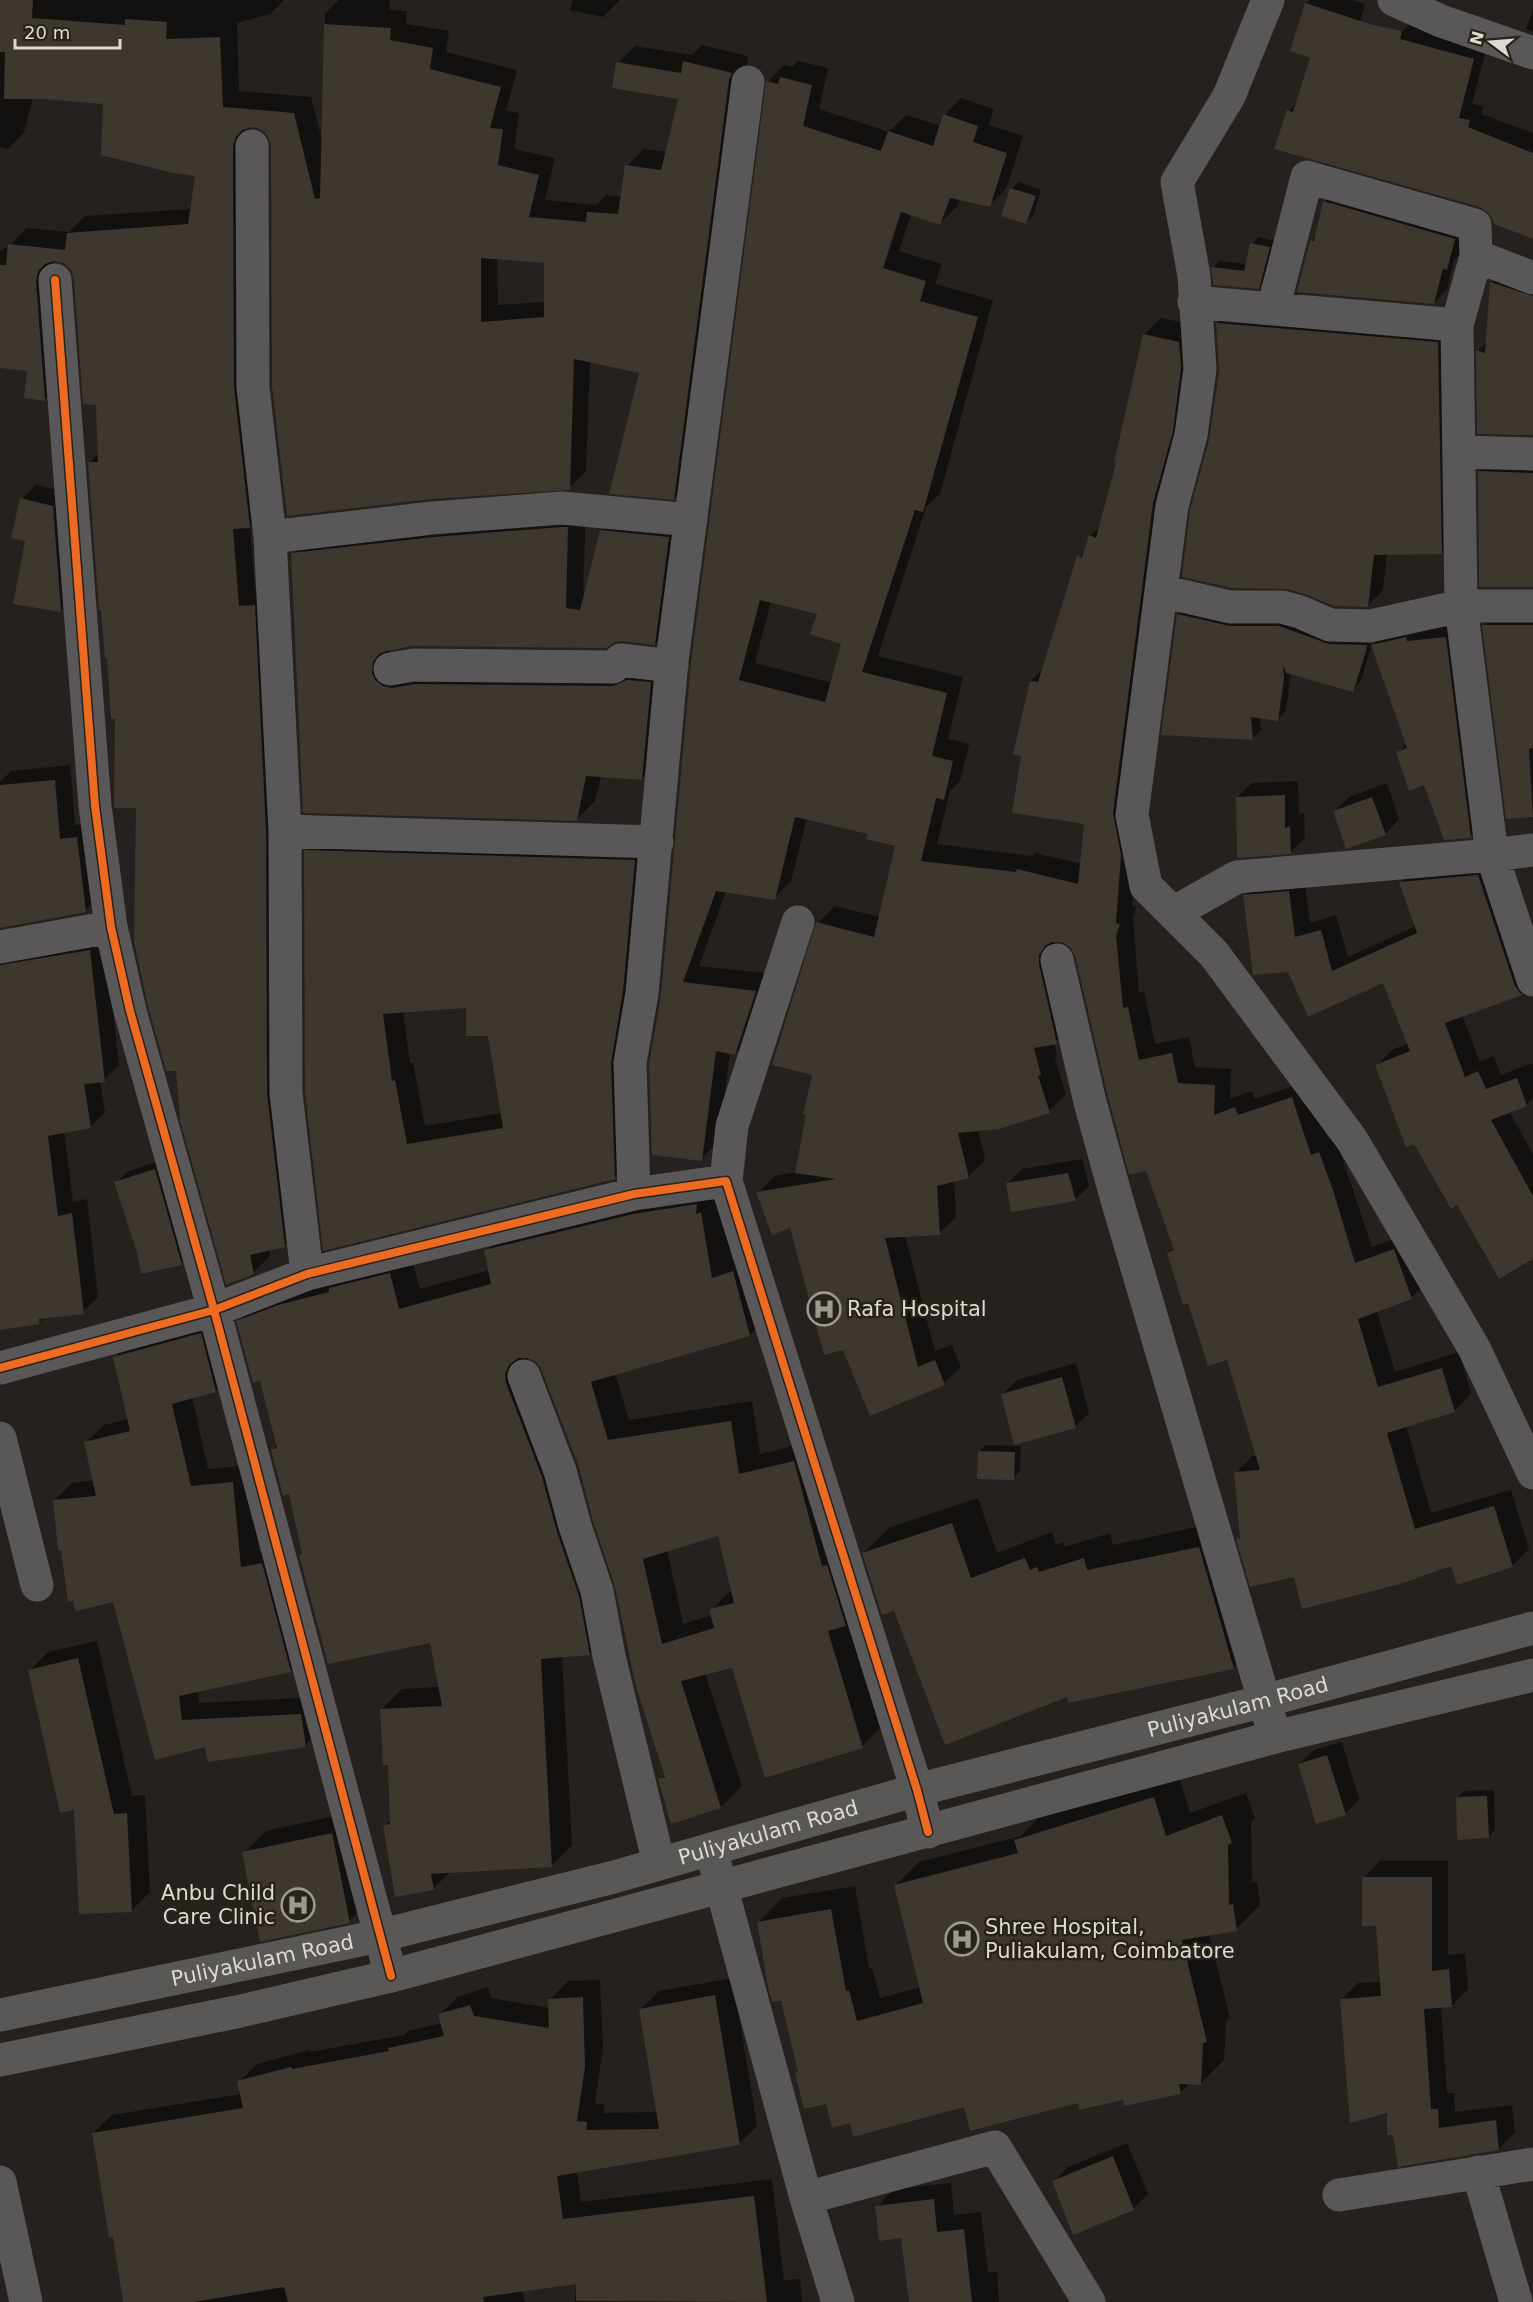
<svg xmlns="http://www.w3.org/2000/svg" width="1533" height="2302" viewBox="0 0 1533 2302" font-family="'DejaVu Sans',sans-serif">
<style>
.shadow{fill:#0007;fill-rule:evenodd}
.building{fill:#3d372f;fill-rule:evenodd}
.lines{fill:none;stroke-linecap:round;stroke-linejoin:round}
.minor{stroke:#5a5758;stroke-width:33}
.primary{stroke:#5a5856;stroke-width:33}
.cycleway-casing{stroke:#28221a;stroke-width:11}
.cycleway{stroke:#ed6a23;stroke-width:8}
.labels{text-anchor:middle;stroke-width:5;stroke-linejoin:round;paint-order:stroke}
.poi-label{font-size:21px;fill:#dddad4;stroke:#28221a;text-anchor:start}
.street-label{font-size:21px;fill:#dddad4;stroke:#28221a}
</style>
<rect width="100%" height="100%" fill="#24211e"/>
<path class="shadow" d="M0,0H284L270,14L237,23L239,91L311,97L322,140L325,13L339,0H390L389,10L407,11L406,24L449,31L446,52L517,70L506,111L519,113L514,149L555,158L545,200L596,205L606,195L622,197L627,166L644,149L667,152L680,98L618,63L635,46L692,55L702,45L748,56L691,481L674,498L640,372L590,361L586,471L569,488L430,498L269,135L263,129L250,126L251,369L266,510L250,526L255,590L271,589L301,1229L284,1246L269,1249L270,1256L253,1273L177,1070L138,807L117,717L109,656L89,463L99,453L97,404L75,278L71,268L63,261L53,260V263L62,382L45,399L29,369L0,366V252L5,247L9,248L10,245L27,228L69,232L85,216L192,209L197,175L105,102L33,98L24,132L8,149L0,147ZM497,258L545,262V302L498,305Z
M572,0H620L603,17L570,10Z
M1310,0H1352L1365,4L1343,86L1409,25L1487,45L1472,104L1483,106L1481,114L1533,133V237L1481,206L1289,111L1297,102L1312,57L1292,50L1307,3Z
M1533,10V32L1526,29Z
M798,61L828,68L819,109L889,132L906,115L941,126L945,115L961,98L994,109L989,125L1023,136L1006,189L989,205L960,199L957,207L940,223L911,214L899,251L942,264L935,284L993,300L940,494L926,507L878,656L963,677L948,739L969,744L960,781L950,791L937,844L1033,856L1035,853L1082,864L1085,822L1031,681L1043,669L1079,557L1086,550L1090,536L1101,525L1118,462L1144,335L1161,318L1196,325L1137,838L1132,906L1136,907L1133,919L1139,993L1144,991L1155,1044L1189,1037L1195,1067L1231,1069L1230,1099L1252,1091L1254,1099L1308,1081L1328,1139L1335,1136L1372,1247L1411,1233L1428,1281L1411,1298L1377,1311L1395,1372L1459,1352L1471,1394L1454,1411L1406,1426L1431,1513L1511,1490L1529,1549L1512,1566L1452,1564L1295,1575L1238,1539L1242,1536L1236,1473L1252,1456H1257L1228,1358L1189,1301L1168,1253L1175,1247L1077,955L1071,946L1062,940H1055V947L1073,1026L1054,1043L1057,1057L1055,1059L1066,1094L1049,1111L978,1130L985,1160L968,1177L954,1180L956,1217L939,1233L905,1236L935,1351L952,1345L961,1367L944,1383L871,1414L791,1226L758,1193L775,1176L796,1172L814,1074L818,923L834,906L880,917L896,845L870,833L807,818L791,881L774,898L726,891L699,966L772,974L752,1037L735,1054L730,1053L719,1141L702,1158L662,995L768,82L784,65L792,67ZM771,601L819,612L843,643L832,683L755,663Z
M1018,182L1041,190L1033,216L1026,222L1012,189Z
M1338,189L1467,226L1460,255L1454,260L1447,289L1433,303L1311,241L1316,236L1324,202Z
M1259,237L1275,241L1265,280L1258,287L1213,268L1220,261L1247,264L1252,244Z
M1505,269L1533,279V434L1478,351L1487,342L1492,283Z
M1233,308L1453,327L1456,537L1441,553H1387L1383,590L1368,606L1211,440L1220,372L1217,323Z
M1493,458L1533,459V586L1479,472Z
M36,485L67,492L75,596L61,610L15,602L27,540L22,499Z
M586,510L583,590L587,591L601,531L620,513L687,519L673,625L655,644L623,640L411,645L390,648V654L669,664L660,760L642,778L601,776L595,801L577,819L304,811L293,554L311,535Z
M1187,606L1374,636L1361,681L1352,690L1291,673L1286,710L1278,719L1260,716L1261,730L1252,739L1178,615Z
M1497,612H1533V815L1508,818L1484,625Z
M1457,626L1482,825L1470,837L1398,753L1407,743L1373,645L1384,634Z
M70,765L75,825L92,823L101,896L85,911L0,926V782L11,771Z
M1298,781L1299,814L1304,813L1305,838L1290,852L1237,797L1252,783Z
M1387,783L1399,819L1385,834L1335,811L1349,797Z
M324,833L653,842L633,1159L614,1178L324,1249L305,851ZM467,1007L489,1035L502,1113L425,1126L413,1063H410L403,1011Z
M1493,860L1533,981L1521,993L1462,1015L1480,1062L1493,1056L1501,1075L1532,1063L1533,1066V1098L1526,1105L1509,1111L1533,1154V1258L1457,1203L1377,1065L1392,1050L1409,1043L1384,981L1289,970L1245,896L1260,880L1304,877L1310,923L1336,915L1348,957L1416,926L1401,882L1416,867Z
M105,936L119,1065L104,1080L100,1081L105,1112L90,1127L64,1131L73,1202L87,1199L98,1297L83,1312L45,1317L39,1323L0,1328V943Z
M166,1158L192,1252L181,1263L139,1253L116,1183L127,1172Z
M1082,1159L1089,1186L1075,1200L1008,1183L1022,1169Z
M721,1192L732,1258L754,1251L771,1314L750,1335L615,1373L629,1420L752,1401L760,1454L815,1441L883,1725L862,1746L733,1666L705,1673L742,1786L721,1807L660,1780L665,1774L616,1585L579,1464L543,1369L537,1361L526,1355L610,1633L589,1654L562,1656L572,1845L551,1866L451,1871L433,1889L385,1825L391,1819L390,1763L381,1710L402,1689L439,1687L431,1641L300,1556L304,1552L291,1492L272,1450L278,1445L261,1379L238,1322L259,1301L410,1253L420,1289L490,1270L486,1250L507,1230ZM719,1534L732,1589L711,1610L712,1615L683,1624L667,1550Z
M218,1316L233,1373L216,1391L192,1397L208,1469L250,1465L259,1551L279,1546L308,1653L290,1671L198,1690L199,1703L319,1697L323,1727L306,1745H206L156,1758L114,1600L55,1500L72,1483L94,1480L86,1442L104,1425L129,1419L115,1357L133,1339Z
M1076,1363L1089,1413L1075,1427L1002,1394L1017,1380Z
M986,1445L1021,1446L1020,1471L1013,1478L979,1451Z
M978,1498L997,1553L1052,1532L1056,1545L1063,1542L1065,1547L1110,1533L1113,1545L1225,1521L1259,1641L1233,1667L1068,1695L895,1609L864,1553L890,1527Z
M97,1641L132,1796L145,1795L150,1892L132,1910L75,1808L29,1671L48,1652Z
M1342,1742L1359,1799L1345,1814L1299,1764L1314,1750Z
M1178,1774L1190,1813L1246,1793L1255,1818L1251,1822L1252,1882H1257L1260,1905L1236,1929L1209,1934L1230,2017L1226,2021L1224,2060L1200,2084L1190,2083L1180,2093L1079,2101L965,2105L851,2121L797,2073L800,2070L782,1999L759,1922L782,1898L855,1886L869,1968H872L880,1998L921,1987L895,1886L919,1862L1021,1836L1039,1817Z
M1494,1790L1495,1830L1489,1837L1457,1798L1464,1791Z
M353,1812L371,1900L349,1921L244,1853L266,1831Z
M1380,1861H1448V1955L1465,1953L1468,1989L1452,2006L1441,2007L1447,2093H1454L1455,2112L1512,2105L1515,2132L1499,2149L1389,2111L1341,2000L1358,1983L1381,1982L1378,1925L1364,1878Z
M733,1978L757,2126L739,2144L577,2172L581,2202L772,2179L784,2280L800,2279L802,2302H575L576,2282L522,2290L525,2302H125L114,2235L93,2133L112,2115L241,2094L239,2082L257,2064L309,2050L310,2052L404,2035L408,2031L442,2023L439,2015L458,1997L488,1987L491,1998L550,2008V2000L568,1981L600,1980L603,2048L595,2104H604V2113L658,2112L641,2009L659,1991Z
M1127,2143L1148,2194L1133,2209L1054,2182L1068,2167Z
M951,2183L954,2215L981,2212L988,2272H997L999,2302H911L902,2237L877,2207L894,2189Z"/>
<path class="building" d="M0,0H33L32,18L125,25V19L167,22L166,39L220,37L223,107L294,113L315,199L320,198L324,24L391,28L390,40L433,48L430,69L501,87L490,128L503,129L498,165L539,175L529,217L586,222L587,212L618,214L625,165L661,170L678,99L612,88L616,62L681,73L683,61L732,73L729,80L674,500L609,494L639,373L574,359L570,490L431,499L287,516L272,386L271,145L268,136L262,130L253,127L242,130L236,137L233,146L234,387L250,528L233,529L239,606L255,605L266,832L267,1093L285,1247L250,1255L254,1274L226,1285L180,1121L176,1071H166L148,1006L134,942L136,808H114L115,718L111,719L107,658H105L101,610H99L88,462H98L96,405L83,404L74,279L71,270L64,263L54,261L45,264L38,271L36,281L45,401L24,398L27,371L0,368V265H6L8,244L65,250L67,233L188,224L195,176L173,173L101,155L103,104L43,99H4L5,52H0ZM481,258L544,263V317L481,322Z
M1305,3L1373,25L1402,31L1400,39L1474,59L1459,118L1470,120L1468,127L1533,153V239L1494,224L1490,214L1480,207L1274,149L1287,110L1293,112L1310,58L1290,51Z
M780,77L812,85L803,126L881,151L888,131L933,146L943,114L978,126L973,142L1007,153L990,207L950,198L940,225L901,212L883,268L926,281L920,301L978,317L923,512L915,510L862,672L947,693L932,756L953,761L944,800L936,798L921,861L1016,872L1017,869L1078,884L1084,824L1012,813L1021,756L1013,754L1030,681L1038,682L1077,556L1082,557L1089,535L1096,538L1116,463H1114L1143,334L1179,342L1181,368L1173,431L1153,503L1113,813L1121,855L1116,923L1120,924L1116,936L1123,1008L1128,1007L1139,1060L1172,1053L1178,1083L1215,1085L1214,1115L1235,1107L1238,1115L1292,1097L1311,1155L1319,1152L1333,1190L1355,1263L1394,1249L1412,1299L1358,1319L1378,1387L1442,1368L1455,1412L1387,1433L1415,1529L1494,1506L1513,1567L1457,1585L1451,1566L1400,1584L1302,1609L1294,1577L1250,1587L1236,1539L1240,1538L1234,1472L1260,1470L1227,1360L1208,1366L1188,1303L1183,1305L1167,1253L1174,1250L1146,1171L1129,1175L1108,1097L1075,956L1070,947L1062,942H1052L1045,946L1039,955V964L1057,1044L1034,1048L1041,1075L1038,1076L1050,1113L999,1129L958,1133L969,1178L937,1186L940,1235L885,1238L918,1367L935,1360L945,1385L870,1416L843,1350L824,1355L790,1228L772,1235L756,1192L836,1179L795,1173L806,1115H803L812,1075L772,1065L816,922L874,937L895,846L866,839L868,834L795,817L775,900L716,891L683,982L756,991L735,1055L716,1051L702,1161L652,1155L649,1064L661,995L691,663L766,81L778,84ZM760,600L817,614L810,634L841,644L825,702L739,680Z
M1010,188L1036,196L1026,224L1001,216Z
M1323,201L1455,239L1447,270L1443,268L1434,304L1297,292L1310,240L1314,241Z
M1250,243L1270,247L1259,289L1213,285L1211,267L1244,271Z
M1490,282L1533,296V435L1477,434L1476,350L1485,353Z
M1216,323L1438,342L1442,554L1374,555L1368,607L1334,606L1307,595L1287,589L1232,588L1182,577L1190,510L1209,440L1219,372Z
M1478,471L1533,473V587H1479Z
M20,498L53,506L61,612L13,604L25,541L11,538Z
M562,527H568L566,608L580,610L600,530L669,537L655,645L623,641L615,642L606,648L411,646L387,651L379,654L373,662L372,673L375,680L383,686L392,688L415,684L613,686L627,680L651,682L642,780L586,776L577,821L303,813L291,553L434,537Z
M1177,614L1230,626H1279L1329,644L1367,645L1366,651L1353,692L1286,673L1283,664L1284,679L1278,721L1251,717L1253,740L1161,735Z
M1482,625H1533V748L1529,749L1533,817L1506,819Z
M1406,637L1407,641L1446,637L1471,838L1444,840L1424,785L1409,791L1396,752L1407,748L1371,645Z
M55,780L60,839L77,837L86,912L0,928V785Z
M1285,795V828L1290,826L1291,854L1237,858L1236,797Z
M1372,797L1386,835L1346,849L1333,811Z
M304,850L635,860L623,991L611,1063L615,1179L323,1251L305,1092ZM466,1008V1036H488L503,1128L407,1144L395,1080L392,1081L383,1014Z
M1478,875L1515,986L1522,995L1445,1023L1465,1077L1478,1071L1486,1089L1517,1078L1527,1106L1491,1120L1533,1196V1259L1499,1279L1457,1205L1451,1209L1414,1144L1406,1147L1375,1065L1410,1051L1383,983L1308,1017L1288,972L1253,975L1243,895L1289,891L1295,937L1321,930L1332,971L1417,933L1399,882Z
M90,950L105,1082L84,1084L91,1128L48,1136L58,1216L72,1213L84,1314L39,1319L40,1324L0,1330V965Z
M155,1169L182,1265L141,1274L137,1253L114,1182Z
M1068,1173L1076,1201L1011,1212L1006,1183Z
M697,1204L696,1214L701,1212L712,1278L733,1271L750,1336L591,1382L608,1440L731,1421L739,1474L794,1461L822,1566L827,1565L846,1626L828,1631L863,1748L765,1778L732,1668L681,1681L721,1808L671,1824L658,1779L665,1777L636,1687L615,1587L593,1521L578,1464L541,1369L536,1362L528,1358H518L509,1365L505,1374L506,1383L542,1477L557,1532L579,1596L590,1655L541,1659L552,1867L431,1874L434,1890L395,1897L383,1825L390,1824L388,1765H383L380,1709L442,1706L430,1643L328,1664L299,1555L302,1554L289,1494L283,1496L271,1450L277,1448L260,1381L253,1383L236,1321L278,1305L329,1292V1288L390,1273L399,1309L491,1284L484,1250L633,1214ZM718,1536L734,1603L709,1609L714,1628L662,1644L643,1559Z
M201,1333L216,1392L172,1404L191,1486L233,1482L241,1567L262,1563L291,1672L179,1696L182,1720L301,1714L306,1747L208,1762L205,1747L155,1760L113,1602L76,1611L73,1601L68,1602L61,1550H58L53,1500L96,1496L84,1442L130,1431L113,1357Z
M1062,1377L1076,1428L1014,1445L1001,1394Z
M978,1451L1015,1452L1014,1480L977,1479Z
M952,1523L971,1578L1025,1558L1030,1570L1037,1567L1039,1572L1084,1558L1087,1570L1199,1547L1234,1669L1068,1703L1067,1697L945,1745L894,1611L882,1615L862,1553Z
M78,1658L114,1814L127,1813L132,1912L79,1914L74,1810L60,1813L28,1670Z
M1327,1755L1346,1815L1316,1824L1298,1764Z
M1487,1796L1489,1838L1457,1840L1456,1797Z
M1154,1797L1166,1836L1222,1815L1232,1843L1228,1845L1229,1905L1233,1904L1237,1931L1182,1940L1207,2042L1203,2043L1201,2085L1179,2084L1181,2094L1124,2106L1123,2100L1079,2110L1078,2103L970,2131L964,2107L853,2137L850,2123L832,2128L826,2104L804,2109L795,2073L798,2072L781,2001L772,2002L768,1987L757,1922L831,1909L846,1991L849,1990L857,2021L923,2003L894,1885L1018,1853L1014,1840Z
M332,1833L350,1923L260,1942L242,1852Z
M1362,1877H1432V1971L1449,1969L1452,2007L1424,2009L1431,2109H1438L1439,2128L1496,2120L1499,2150L1398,2167L1393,2135H1387V2113L1350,2123L1340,1999L1381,1996L1376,1926H1362Z
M715,1995L740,2145L557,2176L563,2219L754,2196L767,2302L576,2301V2284L483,2297L484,2302H288L284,2287L194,2302H123L113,2237H109L92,2133L243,2108L237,2081L291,2067L292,2069L389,2051L388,2048L444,2036L438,2014L470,2005L474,2016L549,2028L548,1999L583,1997L585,2067L577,2121L587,2122L586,2130L659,2129L639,2009Z
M1113,2156L1134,2210L1073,2235L1052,2181Z
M934,2199L937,2232L964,2229L972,2302H909L901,2238L879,2241L875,2206Z"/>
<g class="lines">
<path class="minor" d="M1394,0L1441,21L1533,53
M252,146L253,387L270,537L285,831L286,1093L307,1274
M1533,278L1476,256L1457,325L1461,606L1492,855L1533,980
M55,280L95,806L111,927L130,1011L214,1310L391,1976
M1194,302L1457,325
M1273,309L1307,177L1475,225L1476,256
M1460,452L1533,454
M270,537L432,518L562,508L691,520
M1161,591L1230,607H1282L1300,612L1330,625L1370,626L1461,606H1533
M390,669L414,665L613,667L621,660L672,666
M285,831L657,842
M1533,850L1492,855L1237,877L1173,913L1214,954L1352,1140L1474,1348L1533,1473
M1173,913L1146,886L1132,815L1172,506L1191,435L1200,369L1194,276L1177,182L1229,96L1268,0
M0,947L111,927
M1057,960L1090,1102L1115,1193L1275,1737
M726,1181L732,1126L798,922
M634,1194L630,1063L642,993L672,661L748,82
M0,1368L214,1310L307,1274L634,1194L726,1181L917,1790L928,1832
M524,1376L560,1471L575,1526L597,1591L609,1656L659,1864
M0,1438L37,1585
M711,1849L806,2198L838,2302
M1478,2172L1516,2302
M0,2182L26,2302
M1339,2195L1533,2164
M806,2198L995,2147L1089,2302"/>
<g class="primary">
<path id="s1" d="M0,2015L379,1936L614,1877L917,1790L1264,1701L1533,1628"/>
<path d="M0,2060L236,2012L391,1976L1275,1737L1533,1675"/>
</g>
<g class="cycleway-casing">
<path id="cycleway" d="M55,280L95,806L111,927L130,1011L214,1310L391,1976
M0,1368L214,1310L307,1274L634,1194L726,1181L917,1790L928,1832"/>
</g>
<use href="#cycleway" class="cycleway"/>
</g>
<defs>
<g id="hospital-ring" transform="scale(1.725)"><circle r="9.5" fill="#28221a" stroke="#9c9994" stroke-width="1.5"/><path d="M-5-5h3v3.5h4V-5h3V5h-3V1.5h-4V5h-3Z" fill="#9c9994"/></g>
</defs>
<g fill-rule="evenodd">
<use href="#hospital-ring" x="824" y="1309"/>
<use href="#hospital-ring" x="298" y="1905"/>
<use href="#hospital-ring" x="962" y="1939"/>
</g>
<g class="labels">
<g class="poi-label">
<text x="847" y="1316">Rafa Hospital</text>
<text x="275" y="1900" text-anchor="end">Anbu Child<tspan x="275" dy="24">Care Clinic</tspan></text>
<text x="985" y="1934">Shree Hospital,<tspan x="985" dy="24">Puliakulam, Coimbatore</tspan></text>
</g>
<g class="street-label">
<text dy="7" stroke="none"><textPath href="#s1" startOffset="1276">Puliyakulam Road</textPath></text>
<text dy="7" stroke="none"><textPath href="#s1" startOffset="790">Puliyakulam Road</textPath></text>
<text dy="7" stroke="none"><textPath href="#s1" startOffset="268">Puliyakulam Road</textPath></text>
</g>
</g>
<g transform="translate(1491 42) rotate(286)" stroke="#28221a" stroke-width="4.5" paint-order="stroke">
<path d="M0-4.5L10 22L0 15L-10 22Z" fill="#dddad4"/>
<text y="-9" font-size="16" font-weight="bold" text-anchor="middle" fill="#dddad4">N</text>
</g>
<path d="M15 39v9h105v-9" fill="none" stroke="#dddad4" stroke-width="3"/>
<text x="24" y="39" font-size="18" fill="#dddad4" stroke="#28221a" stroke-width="4.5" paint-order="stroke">20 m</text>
</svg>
